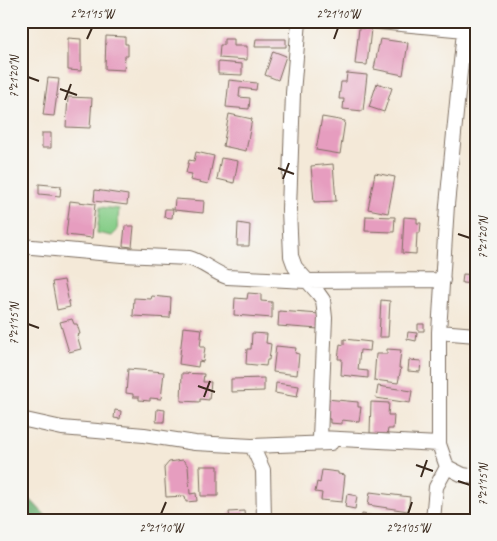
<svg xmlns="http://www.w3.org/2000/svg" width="497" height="541" viewBox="0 0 497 541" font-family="Caveat,sans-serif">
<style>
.green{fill:#87ce89;stroke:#617c54}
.forest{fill:#6db175;stroke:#546e4a}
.building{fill:#e69dbf}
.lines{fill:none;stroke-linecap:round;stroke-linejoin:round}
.minor-casing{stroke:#7c6d5f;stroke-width:16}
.minor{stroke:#fff;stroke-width:14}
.ticks{fill:none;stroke:#3b2a1e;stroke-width:2}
.neatline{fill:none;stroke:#3b2a1e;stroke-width:2}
.ticks-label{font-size:12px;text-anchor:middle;fill:#3b2a1e}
</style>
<rect width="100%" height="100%" fill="#f6f6f2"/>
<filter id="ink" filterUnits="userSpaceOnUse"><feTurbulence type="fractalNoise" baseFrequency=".02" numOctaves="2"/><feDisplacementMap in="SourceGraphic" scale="10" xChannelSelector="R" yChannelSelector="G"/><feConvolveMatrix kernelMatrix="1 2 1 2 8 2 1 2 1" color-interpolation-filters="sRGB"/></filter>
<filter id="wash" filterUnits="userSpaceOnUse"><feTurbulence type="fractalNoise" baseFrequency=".0096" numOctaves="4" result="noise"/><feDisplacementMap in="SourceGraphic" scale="20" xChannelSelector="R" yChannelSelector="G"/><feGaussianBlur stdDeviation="1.12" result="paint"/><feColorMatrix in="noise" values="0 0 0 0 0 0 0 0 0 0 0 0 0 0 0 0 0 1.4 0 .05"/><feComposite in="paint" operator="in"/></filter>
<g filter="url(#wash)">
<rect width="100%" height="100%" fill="#f4e9d8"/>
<path class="green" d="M100,207L119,209L117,231L112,236L97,233Z"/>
<path class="forest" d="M21,490L50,520H21Z"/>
<g id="blocks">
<path class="building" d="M359,28L371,29L367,65L355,64Z
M106,36L125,37V44H128V56H125L124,70L105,69Z
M68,38L81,39V71L68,70Z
M224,39H234V46H247V60L219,58L220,45H224Z
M256,39H286V47H255Z
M380,39L408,43L403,75L374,69Z
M273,51L286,56L278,80L265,75Z
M218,62L242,64V75L218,74Z
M347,73L367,75L363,111L343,109L344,99H339L341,82H346Z
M48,78L59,79L54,116L43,115Z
M229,80L257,83L256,90L240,88L239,97L250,98L249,109L226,107Z
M377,83L392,88L384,112L369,107Z
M68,97L92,98L90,128L66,127Z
M229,114L252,119L246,151L223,146Z
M322,117L345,121L340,154L316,150Z
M42,133H51V148H42Z
M196,152L214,156L208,184L190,180L192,174L186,173L189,160L194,161Z
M221,158L238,161L234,183L217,179Z
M333,164L336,201L314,202L311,166Z
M375,173L395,177L388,213L368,209Z
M39,184L61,186L60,196L39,194Z
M95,190L128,195L127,205L94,201Z
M175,199L204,201L203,213L174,210Z
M70,201L95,204L92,238L66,235Z
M165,209H173L172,218L164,217Z
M366,216L395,217L394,232L365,231Z
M404,217L417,218V223H421L420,233H417L416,254L402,253Z
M238,223L250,225L249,246H237Z
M125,226H134L132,247L123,246Z
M463,274L476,275V284L462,283Z
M64,280L70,307L57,310L52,282Z
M248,293L261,294V301L272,302V318L234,315L235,298L247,299Z
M152,296L171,298L170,318L133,316L134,298L151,299Z
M381,300L390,301L388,337H379Z
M279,311L320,314L319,329L278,326Z
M72,319L74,324H77L80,334L77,335L81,349L69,352L60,322Z
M418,324H424V331H418Z
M183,327L202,329L200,347H205L203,362L199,361L198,367L179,364Z
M408,332L417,333L416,341L407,339Z
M252,333L267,334L266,343L271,344L269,360H267L266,366L246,364L247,349H251Z
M344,339L371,342L370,351L360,350L358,370L368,371V378L341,375L342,359H338L340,344L344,345Z
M276,346L296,348L295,353L299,354L297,375L273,372Z
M387,349L401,350L399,368H401L398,383L374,380L376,354H387Z
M409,360L421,361L420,372L408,371Z
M128,369L164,372L161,399L150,398V401L139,400V397H133V394L126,393Z
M182,373L204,374L203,382H211L209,400L200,399V402L181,401Z
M264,378V391L231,392V379Z
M276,383L299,386L297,397L275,393Z
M378,386L412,391L410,403L376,398Z
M326,399L358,402V407H361L359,422L342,420V424L330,423V419L324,418Z
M371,402L389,403L388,415H394L393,429H388L387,434L370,433Z
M157,409L165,410L164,422H156Z
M115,410L121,411L120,419L114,418Z
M183,460L188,466L190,494L196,493L197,501L186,502L185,496L166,497L164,468L169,462Z
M200,466H218V496H201Z
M322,470L338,472V474L345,475L342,502L321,500L322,493L315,492L317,482L320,483Z
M370,492L410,497L408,511L368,505Z
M347,494L357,496L355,509L345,507Z
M244,511L245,520H230L229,512Z
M362,514L395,519V520H361Z"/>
</g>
</g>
<g filter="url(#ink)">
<use href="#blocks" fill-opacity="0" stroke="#7c6d5f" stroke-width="1"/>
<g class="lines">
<g class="minor-casing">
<path id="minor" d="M299,21L293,93L289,209L291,256L295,267L318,293L323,300L325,318L320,438L439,444
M369,21L465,30
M465,21L447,205L439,332V444L447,467L463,475L476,477
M21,246L122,255L189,258C203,262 213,272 227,277L306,281L443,280
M439,332L476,335
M21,419L62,428L144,435L195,443L252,446L331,443
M252,446L263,470L264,520
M433,520L436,487L447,467"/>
</g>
<use href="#minor" class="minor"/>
</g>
</g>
<path class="ticks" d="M87,39L92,28M334,39L338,28M28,77L39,81M60,89L77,95M65,100L71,84M278,168L294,174M283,179L289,163M458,234L470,238M28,324L39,328M198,386L215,392M204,397L210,381M416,465L433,471M421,477L427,460M458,481L470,485M161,514L166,502M408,514L412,502"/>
<rect width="497" height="541" fill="none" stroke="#f6f6f2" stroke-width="55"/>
<rect x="28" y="28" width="442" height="486" class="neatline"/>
<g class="ticks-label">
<text x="92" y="18">2°21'15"W</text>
<text x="338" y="18">2°21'10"W</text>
<text transform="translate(14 77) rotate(-90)" y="4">7°21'20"N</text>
<text transform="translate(483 238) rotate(-90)" y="4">7°21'20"N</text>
<text transform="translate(14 324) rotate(-90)" y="4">7°21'15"N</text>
<text transform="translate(483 485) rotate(-90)" y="4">7°21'15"N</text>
<text x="161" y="532">2°21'10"W</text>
<text x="408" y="532">2°21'05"W</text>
</g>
</svg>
